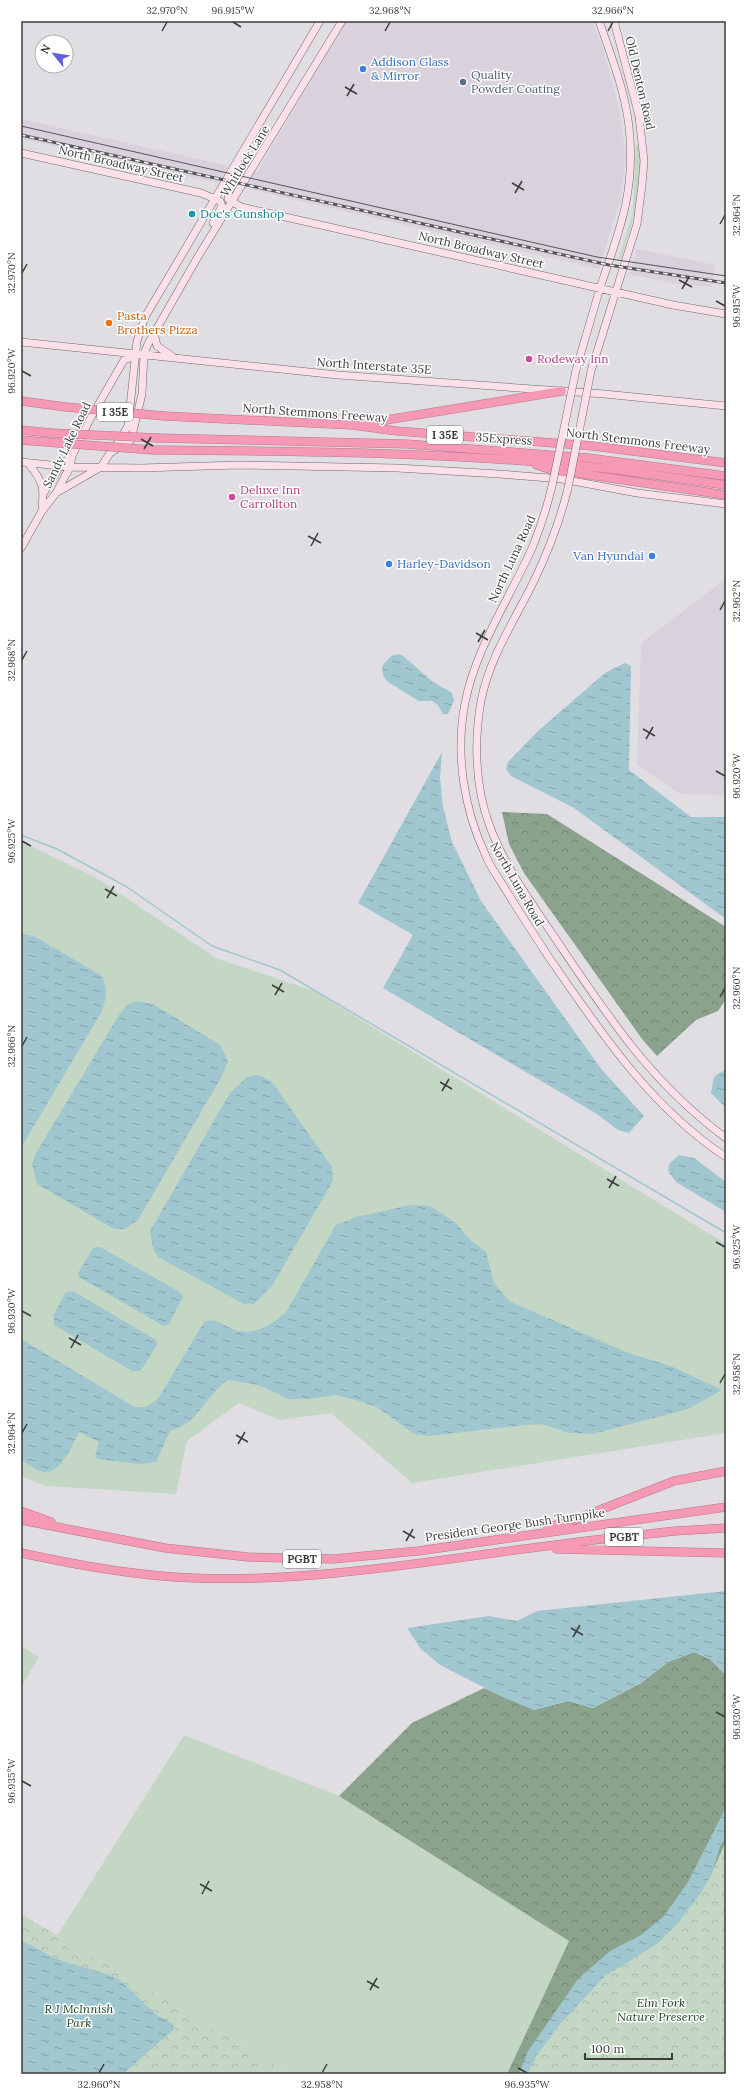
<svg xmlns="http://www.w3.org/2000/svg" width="747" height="2095" viewBox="0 0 747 2095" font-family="Lora,serif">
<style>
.built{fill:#d9d2dd}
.grass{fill:#c4d7c5}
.forest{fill:url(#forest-crowns)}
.park{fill:url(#park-crowns)}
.water{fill:url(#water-ripples)}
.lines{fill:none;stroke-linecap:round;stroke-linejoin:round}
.stream{stroke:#a0c6cf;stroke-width:1.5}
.secondary-casing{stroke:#6d6a6e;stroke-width:8}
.highway-casing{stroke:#b5788b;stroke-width:9}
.secondary{stroke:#fce0e9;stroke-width:7}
.highway{stroke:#f699b5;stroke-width:8}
.tram{stroke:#565558;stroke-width:1}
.rail-casing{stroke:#565558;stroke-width:3}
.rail{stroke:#fff;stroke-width:1.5;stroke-dasharray:4.5;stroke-linecap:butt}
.secondary-bridge-casing{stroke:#6d6a6e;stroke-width:8;stroke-linecap:butt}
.highway-bridge-casing{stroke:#b5788b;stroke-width:9;stroke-linecap:butt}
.secondary-bridge{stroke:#fce0e9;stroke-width:7}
.highway-bridge{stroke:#f699b5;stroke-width:8}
.ticks{fill:none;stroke:#3c3b3d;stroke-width:1.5}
.shop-dot{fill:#3f7fe0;stroke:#fff;stroke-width:1.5}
.service-dot{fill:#5c6f8a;stroke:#fff;stroke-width:1.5}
.culture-dot{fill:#0f9aa8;stroke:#fff;stroke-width:1.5}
.food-dot{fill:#e8710a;stroke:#fff;stroke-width:1.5}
.hotel-dot{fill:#d1479c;stroke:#fff;stroke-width:1.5}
.labels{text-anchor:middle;stroke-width:3;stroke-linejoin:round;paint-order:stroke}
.shield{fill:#fff;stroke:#767677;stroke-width:1}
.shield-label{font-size:11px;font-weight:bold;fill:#3c3b3d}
.shop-label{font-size:12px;fill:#366cbe;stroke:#fff;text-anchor:start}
.service-label{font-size:12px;fill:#4e5e75;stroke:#fff;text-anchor:start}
.street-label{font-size:12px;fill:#3c3b3d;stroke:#fff}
.culture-label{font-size:12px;fill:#0d838f;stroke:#fff;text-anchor:start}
.food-label{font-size:12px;fill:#c56008;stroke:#fff;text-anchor:start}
.hotel-label{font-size:12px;fill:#b23c85;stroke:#fff;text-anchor:start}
.park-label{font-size:12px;font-style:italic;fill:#1b4323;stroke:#fff}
.neatline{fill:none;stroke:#3c3b3d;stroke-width:1.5}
.ticks-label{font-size:10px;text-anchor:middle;fill:#3c3b3d}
</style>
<defs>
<pattern id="forest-crowns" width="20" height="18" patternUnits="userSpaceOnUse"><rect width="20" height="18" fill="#8ba38d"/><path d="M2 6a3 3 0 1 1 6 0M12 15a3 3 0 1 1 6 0" fill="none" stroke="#738674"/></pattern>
<pattern id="park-crowns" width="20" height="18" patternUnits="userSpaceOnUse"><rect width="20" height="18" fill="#c4d7c5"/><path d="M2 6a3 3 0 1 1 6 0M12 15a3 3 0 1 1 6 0" fill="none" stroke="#a9b9aa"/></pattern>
<pattern id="water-ripples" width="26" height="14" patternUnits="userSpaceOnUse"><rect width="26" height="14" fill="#a0c6cf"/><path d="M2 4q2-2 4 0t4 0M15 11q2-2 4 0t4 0" fill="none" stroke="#84a2a9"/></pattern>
</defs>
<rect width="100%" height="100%" fill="#e1dee3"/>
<path class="built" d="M346,21H592L602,45L619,108L626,157L621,197L599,269L243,188L252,171L257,172Z
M21,119L225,165L229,166L218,183L21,139Z
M637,249L715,265L712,287L672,283L629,274Z
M726,579V795L680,794L637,765L641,643Z"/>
<path class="grass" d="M636,145H639C645,183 633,223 621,259L619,258L633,211Z
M21,841L93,876L216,958L314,991L726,1244V1433L412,1483L331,1413L280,1420L239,1403L187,1441L176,1494L46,1486L21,1476Z
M21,1646L39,1657L21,1687Z
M184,1735L339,1796L569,1941L507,2074H289L57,1936Z"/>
<path class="forest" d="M502,812L547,814L726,927V999L718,1011L696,1020L657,1056L642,1039L524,873L509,844Z
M694,1652L710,1659L726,1675V2074H507L569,1941L339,1796L412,1723L484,1688L534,1710L568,1701L593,1708L641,1683L668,1662Z"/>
<path class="park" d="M726,1841V2074H525L541,2034L611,1965L668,1929L709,1879Z
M21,1914L289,2074H21Z"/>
<path class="water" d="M398,654L402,655L433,682L452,693L454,701L448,714H443L438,705L432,701H419L388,682L383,676L382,666L391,656Z
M625,663L631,666L629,770L691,817H726V919L574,808L511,776L506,769L508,762L538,731L605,673Z
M442,752L440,777L443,807L452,842L481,901L602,1070L644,1116L629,1133L618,1130L597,1114L383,988L413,935L358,903Z
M21,934L34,936L102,976C108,989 106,998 102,1011L21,1148Z
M138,1001L153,1004L220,1045L228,1061L222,1076L138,1220L125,1229H114L37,1184L32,1164L36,1153L119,1015L127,1005Z
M726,1069V1108L711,1093L714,1077Z
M259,1075L272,1082L332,1167L333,1181L272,1286L254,1304H244L158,1257L153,1249L150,1231L230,1093L247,1077Z
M679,1155L694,1158L726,1182V1212L676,1182L668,1171L669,1164Z
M410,1205L430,1206L456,1223L469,1239L486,1252L494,1283L509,1301L626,1352L673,1367L722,1390L688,1409L593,1434L569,1433L542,1424L525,1425L429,1436L414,1434L377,1407L356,1400L336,1395L308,1399H289L258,1385L228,1380C204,1396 200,1423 170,1431L156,1462L140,1464L98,1459L95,1456L99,1442L79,1432C72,1444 63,1471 46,1472C38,1472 28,1464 21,1460V1339L133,1406C145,1409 151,1406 159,1397L204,1322C215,1318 220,1323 230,1328C251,1338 271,1326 286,1312L336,1225L356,1217Z
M100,1247L180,1292L183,1297L169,1324L164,1326L160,1324L79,1277L78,1273L93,1248Z
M73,1291L156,1340L157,1345L142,1369L139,1371H132L54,1325L53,1316L66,1292Z
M726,1591V1675L710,1659L694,1652L668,1662L641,1683L593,1708L568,1701L534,1710L505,1698L440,1665L421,1649L407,1628L489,1616L517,1621L537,1611Z
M726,1807V1838L720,1847L712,1873L703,1890L678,1923L657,1944L605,1976L560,2024L537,2055L527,2074H519L528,2051L578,1979L610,1951L641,1935L663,1917L688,1882Z
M21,1940L56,1959L107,1974L120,1980L158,2016L173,2024L174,2029L123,2074H21Z"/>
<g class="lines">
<path class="stream" d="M21,513V520
M21,835L57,849L127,887L212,946L280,970L726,1233"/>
<g class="secondary-casing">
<path id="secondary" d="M21,153L201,193L220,201L222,206L213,223
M236,166L240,170L229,188L228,199L241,207L673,305L726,314
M154,333L157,346L172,356
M21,342L338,375L604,394L726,406
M576,370C584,343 592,315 600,288C618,234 634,197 630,138C628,99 612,58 599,21
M591,371L637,224L642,185L644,161L639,116L614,21
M113,450L128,426L137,341L145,317L320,21
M21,462L70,467L141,468L239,465L397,468L499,474L562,479L637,493L726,504
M28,463C44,483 44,486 42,511
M552,486C547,507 541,526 533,546C510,598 476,647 465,703C455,754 464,810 486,856C490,867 498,877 504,887C518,910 533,933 548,956C599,1030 650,1107 726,1157
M568,488C560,521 548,552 533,583C514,621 489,659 481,701C474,740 475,786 489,824C504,866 531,902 555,938C607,1015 650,1082 726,1138
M56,493L101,467L110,453L131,440L142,394L144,354L148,344L196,260L342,21
M43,494L60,466L72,456
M21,548L42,511L56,493L70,467L72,456L90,419L124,360L136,356"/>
</g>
<g class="highway-casing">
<path id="highway" d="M21,401L66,407
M164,416L352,425L397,431L593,446L726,463
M362,424L562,391
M21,430L51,433
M158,438L407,444L588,458L726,476
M21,440L58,443
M154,450C278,451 402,452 525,461C592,465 659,476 726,485
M536,465L549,469L726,495
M21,1511L51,1522
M21,1520L165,1548L248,1557L333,1559L418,1551L726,1507
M548,1527L574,1520L674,1481L726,1471
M556,1549L726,1553
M21,1553C78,1565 136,1576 194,1578C297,1582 400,1566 501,1552C559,1544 617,1537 675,1531L726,1528"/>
</g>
<use href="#secondary" class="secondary"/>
<use href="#highway" class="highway"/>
<path class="tram" d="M21,126L597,257L726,276"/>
<g class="rail-casing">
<path id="rail" d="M21,135L609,265L726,283"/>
</g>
<use href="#rail" class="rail"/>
<g class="secondary-bridge-casing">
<path id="secondary-bridge" d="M552,486L576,370
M568,488L591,371"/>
</g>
<g class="highway-bridge-casing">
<path id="highway-bridge" d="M66,407L164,416
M51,433L158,438
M58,443L154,450"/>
</g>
<use href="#secondary-bridge" class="secondary-bridge"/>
<use href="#highway-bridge" class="highway-bridge"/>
</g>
<path class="ticks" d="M233,22L241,27M162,31L167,22M385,31L390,22M608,31L613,22M345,87L357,94M347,96L354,84M512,183L524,190M515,193L522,181M720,224L725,215M22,273L27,264M679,280L692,287M682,289L689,277M716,301L725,306M22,371L31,376M141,439L153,446M144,449L151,437M308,536L321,543M311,546L318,533M720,610L725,601M476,633L488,640M478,642L485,630M22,660L27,651M643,729L655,736M646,739L653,727M716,771L725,776M22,841L31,846M105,889L117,896M107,898L114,886M272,985L284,992M275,995L282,983M720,997L725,988M22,1046L27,1037M440,1082L452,1089M442,1091L449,1079M607,1179L619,1186M609,1188L616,1176M716,1242L725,1247M22,1311L31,1316M69,1338L81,1345M71,1348L78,1335M720,1383L725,1374M22,1433L27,1424M236,1435L248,1442M238,1444L245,1432M403,1531L415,1538M406,1541L413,1529M571,1628L583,1635M573,1637L580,1625M716,1712L725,1717M22,1781L31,1786M200,1884L212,1891M202,1894L209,1881M367,1981L379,1988M370,1990L377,1978M518,2068L527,2073M99,2073L104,2064M322,2073L327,2064"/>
<g class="shop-dot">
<circle cx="363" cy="69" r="4"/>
<circle cx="652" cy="556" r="4"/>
<circle cx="389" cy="564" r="4"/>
</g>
<circle class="service-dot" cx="463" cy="82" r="4"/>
<circle class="culture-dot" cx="192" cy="214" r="4"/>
<circle class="food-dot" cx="109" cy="323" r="4"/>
<g class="hotel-dot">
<circle cx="529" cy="359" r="4"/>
<circle cx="232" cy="497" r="4"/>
</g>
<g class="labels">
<g class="shield">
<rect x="97" y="403" width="36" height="18" rx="3"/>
<rect x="427" y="426" width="36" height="18" rx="3"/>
<rect x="605" y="1528" width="38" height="18" rx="3"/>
<rect x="283" y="1550" width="38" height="18" rx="3"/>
</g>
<g class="shield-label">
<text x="115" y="416">I 35E</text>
<text x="445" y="439">I 35E</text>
<text x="624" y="1541">PGBT</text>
<text x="302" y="1563">PGBT</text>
</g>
<g class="shop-label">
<text x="371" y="66">Addison Glass<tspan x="371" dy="14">&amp; Mirror</tspan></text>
<text x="644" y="560" text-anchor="end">Van Hyundai</text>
<text x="397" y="568">Harley-Davidson</text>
</g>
<g class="service-label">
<text x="471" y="79">Quality<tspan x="471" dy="14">Powder Coating</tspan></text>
</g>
<g class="street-label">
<text transform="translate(640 83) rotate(77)" y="4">Old Denton Road</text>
<text transform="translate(245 161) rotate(-58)" y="4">Whitlock Lane</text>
<text transform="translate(121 164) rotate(13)" y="4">North Broadway Street</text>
<text transform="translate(481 250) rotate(13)" y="4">North Broadway Street</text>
<text transform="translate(374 366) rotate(4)" y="4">North Interstate 35E</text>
<text transform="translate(315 413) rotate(4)" y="4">North Stemmons Freeway</text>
<text transform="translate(504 439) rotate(4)" y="4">35Express</text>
<text transform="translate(638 441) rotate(7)" y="4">North Stemmons Freeway</text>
<text transform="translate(67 445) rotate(-64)" y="4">Sandy Lake Road</text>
<text transform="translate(512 559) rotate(-65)" y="4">North Luna Road</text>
<text transform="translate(517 884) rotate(60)" y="4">North Luna Road</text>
<text transform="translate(515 1525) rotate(-8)" y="4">President George Bush Turnpike</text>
</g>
<g class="culture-label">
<text x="200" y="218">Doc's Gunshop</text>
</g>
<g class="food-label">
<text x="117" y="320">Pasta<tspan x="117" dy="14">Brothers Pizza</tspan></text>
</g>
<g class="hotel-label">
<text x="537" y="363">Rodeway Inn</text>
<text x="240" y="494">Deluxe Inn<tspan x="240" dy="14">Carrollton</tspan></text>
</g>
<g class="park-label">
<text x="661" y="2007">Elm Fork<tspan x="661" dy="14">Nature Preserve</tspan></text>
<text x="79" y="2013">R J McInnish<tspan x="79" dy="14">Park</tspan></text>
</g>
</g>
<rect width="747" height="2095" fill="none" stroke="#ffffff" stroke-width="44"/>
<g transform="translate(54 54) rotate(300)"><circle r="19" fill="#ffffff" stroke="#b1b1b1"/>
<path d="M0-3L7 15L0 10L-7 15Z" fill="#6160d8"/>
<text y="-6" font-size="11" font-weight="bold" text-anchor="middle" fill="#3c3b3d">N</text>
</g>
<path d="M585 2053v6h87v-6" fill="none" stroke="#3c3b3d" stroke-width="2"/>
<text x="591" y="2053" font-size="12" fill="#3c3b3d" stroke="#ffffff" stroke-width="3" paint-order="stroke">100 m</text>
<rect x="22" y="22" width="703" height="2051" class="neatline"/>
<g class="ticks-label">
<text x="167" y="14">32.970°N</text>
<text x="233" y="14">96.915°W</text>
<text x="390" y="14">32.968°N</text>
<text x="613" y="14">32.966°N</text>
<text transform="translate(736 215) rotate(-90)" y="4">32.964°N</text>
<text transform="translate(11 273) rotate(-90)" y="4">32.970°N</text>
<text transform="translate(736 306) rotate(-90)" y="4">96.915°W</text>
<text transform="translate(11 371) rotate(-90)" y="4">96.920°W</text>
<text transform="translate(736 601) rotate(-90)" y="4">32.962°N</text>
<text transform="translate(11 660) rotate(-90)" y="4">32.968°N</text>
<text transform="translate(736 776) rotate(-90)" y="4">96.920°W</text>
<text transform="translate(11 841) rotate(-90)" y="4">96.925°W</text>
<text transform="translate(736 988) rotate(-90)" y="4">32.960°N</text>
<text transform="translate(11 1046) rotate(-90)" y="4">32.966°N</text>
<text transform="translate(736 1247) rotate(-90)" y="4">96.925°W</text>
<text transform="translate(11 1311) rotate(-90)" y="4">96.930°W</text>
<text transform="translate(736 1374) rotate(-90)" y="4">32.958°N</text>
<text transform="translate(11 1433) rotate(-90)" y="4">32.964°N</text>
<text transform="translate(736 1717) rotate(-90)" y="4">96.930°W</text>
<text transform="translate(11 1781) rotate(-90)" y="4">96.935°W</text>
<text x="99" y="2088">32.960°N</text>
<text x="322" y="2088">32.958°N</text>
<text x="527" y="2088">96.935°W</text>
</g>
</svg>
